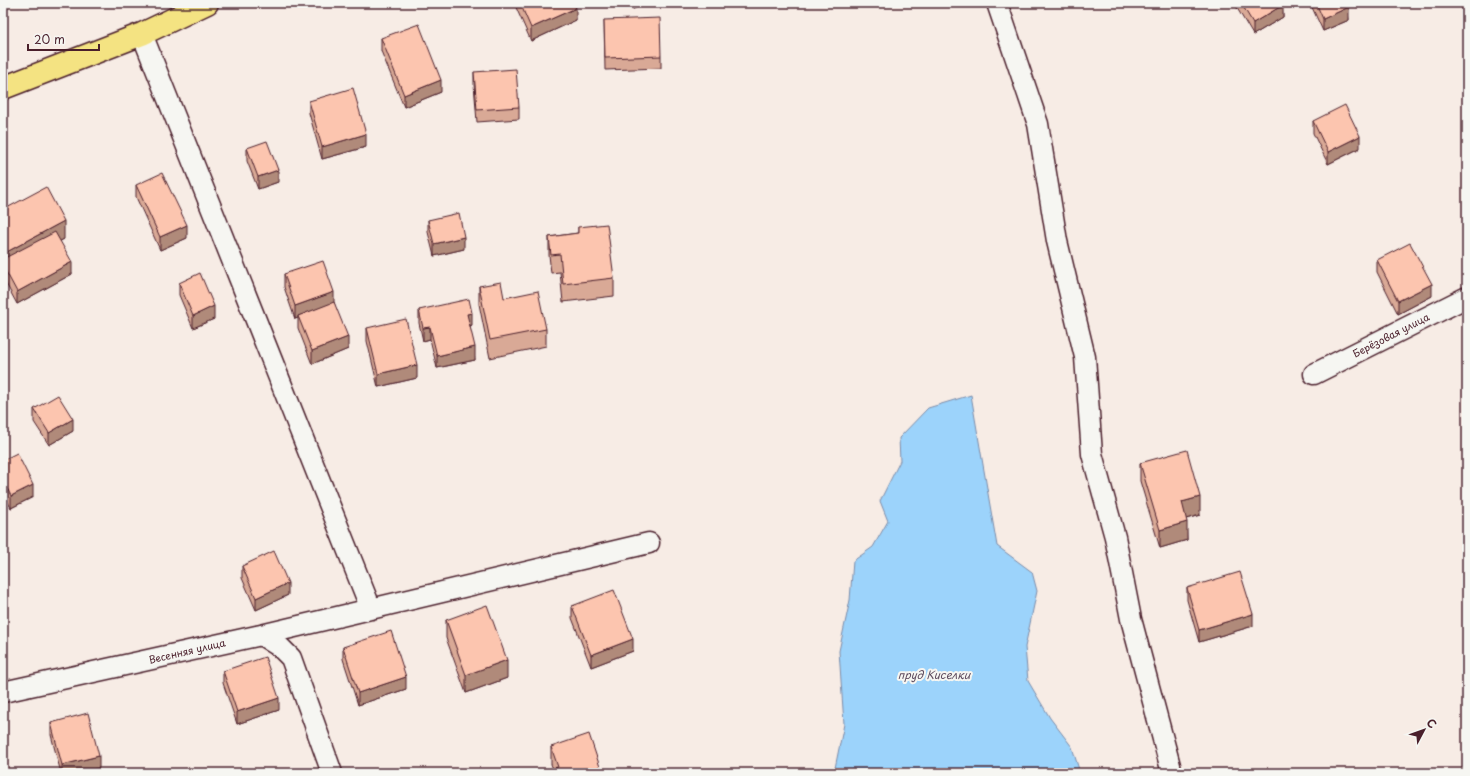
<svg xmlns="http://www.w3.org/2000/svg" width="1470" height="776" viewBox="0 0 1470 776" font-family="'Playpen Sans',sans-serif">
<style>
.water{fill:#9cd3fb;stroke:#7b8ba8}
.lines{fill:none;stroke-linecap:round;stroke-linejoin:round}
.street-casing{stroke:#4a1f2b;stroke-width:23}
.primary-casing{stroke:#4a1f2b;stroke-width:25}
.street{stroke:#f6f6f2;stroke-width:20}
.primary{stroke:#f4e382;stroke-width:22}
.wall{fill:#d9a996;stroke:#4a1f2b}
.shaded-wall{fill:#b08a7a;stroke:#4a1f2b}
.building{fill:#fcc5af;stroke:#4a1f2b}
.labels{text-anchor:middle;stroke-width:4;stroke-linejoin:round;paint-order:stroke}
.street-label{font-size:10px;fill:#4a1f2b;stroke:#f6f6f2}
.water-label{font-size:11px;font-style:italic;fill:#5e4c5f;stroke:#f6f6f2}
</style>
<rect width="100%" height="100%" fill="#f7ece5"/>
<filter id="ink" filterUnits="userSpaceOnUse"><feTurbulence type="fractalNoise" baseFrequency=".025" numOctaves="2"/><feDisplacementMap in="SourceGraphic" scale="8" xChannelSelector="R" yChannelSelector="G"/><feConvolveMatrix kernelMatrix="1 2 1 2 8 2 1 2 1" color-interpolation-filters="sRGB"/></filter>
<g filter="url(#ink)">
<path class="water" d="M971,395L997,546L1032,572L1037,591L1025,647L1028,681L1050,718L1072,747L1080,773H834L844,724L839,651L850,600L853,561L873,547L888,521L880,501L900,461L899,438L928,408Z"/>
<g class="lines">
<g class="street-casing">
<path id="street" d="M997,3L1038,124L1057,241L1085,357L1092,454L1115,537L1131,619L1172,773
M142,34L371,609
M1314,374L1467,297
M261,635L280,647L291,658L332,773
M3,692L261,635L649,543"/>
</g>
<g class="primary-casing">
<path id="primary" d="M3,88L142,34L207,3"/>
</g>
<use href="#street" class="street"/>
<use href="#primary" class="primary"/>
</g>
<path class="wall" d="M514,3H574L576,20L531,41Z
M630,3H646L633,9Z
M1237,3H1282L1283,17L1253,35L1237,8Z
M1310,3H1347L1349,20L1323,31Z
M604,20L661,56V68L605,70Z
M381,38L441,92L404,107L381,51Z
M474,72L519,107V119L477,122L474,84Z
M309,101L366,147L322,159L309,113Z
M1313,121L1360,148L1328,164L1313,133Z
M247,148L278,182L258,189L247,161Z
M136,185L187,238L160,250L136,197Z
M3,210L64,239L60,241L72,274L17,304L3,278Z
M428,220L464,249L434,256L428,232Z
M578,227L614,278V296L563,302L560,272L551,273L549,255V237L578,233Z
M1377,260L1432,296L1398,314L1377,272Z
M284,274L334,302L348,349L312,364L298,328V318L295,319L284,287Z
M179,283L214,319L193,328L179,295Z
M479,286L504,298L546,329V346L490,358L479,304Z
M419,310L472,325L470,326L475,360L437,368L430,339L423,341L419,323Z
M367,328L417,378L378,387L367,341Z
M34,409L73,431L49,445L34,422Z
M3,460L33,497L11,508L3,493Z
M1140,463L1200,515L1186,519L1187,540L1160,548L1140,481Z
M242,566L288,595L256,610L242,578Z
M1187,588L1253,626L1199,642L1187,600Z
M572,606L633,651L591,667L572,618Z
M446,620L507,678L466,693L446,638Z
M343,647L406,689L358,705L343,659Z
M223,671L279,710L237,724L223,683Z
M51,723L99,768L80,773H61L51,735Z
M551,747L602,773H543V772L553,769L551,764Z"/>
<path class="shaded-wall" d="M633,3H646L633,9Z
M1283,5V17L1253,35V23Z
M1349,7V20L1323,31V19Z
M576,8V20L531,41V28Z
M441,80V92L404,107V95Z
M366,134V147L322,159V147Z
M1360,136V148L1328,164V152Z
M278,170V182L258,189V177Z
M64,221V239L6,270L3,266V254Z
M187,225V238L160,250V237Z
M464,237V249L434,256V244Z
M72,262V274L17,304V292Z
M1432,284V296L1398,314V301Z
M334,292V305L298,316V318L295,319V306Z
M214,306V319L193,328V316Z
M472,313V325L467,326V314Z
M430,327V339L423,341V328Z
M348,337V349L312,364V351Z
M475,347V360L437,368V356Z
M417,365V378L378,387V374Z
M73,419V431L49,445V433Z
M33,485V497L11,508V496Z
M1200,497V515L1182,520V502Z
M1187,522V540L1160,548V530Z
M288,583V595L256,610V598Z
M1253,614V626L1199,642V630Z
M633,639V651L591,667V655Z
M507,660V678L466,693V675Z
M406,677V689L358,705V693Z
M279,698V710L237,724V712Z
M99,756V768L80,773H62V765Z"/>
<path class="building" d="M520,3H574L576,8L531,28Z
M1241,3H1282L1283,5L1253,23Z
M1316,3H1347L1349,7L1323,19Z
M660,18L661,56L605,58L604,20Z
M419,24L441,80L404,95L381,38Z
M516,69L519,107L477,110L474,72Z
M353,88L366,134L322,147L309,101Z
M1345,105L1360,136L1328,152L1313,121Z
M267,141L278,170L258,177L247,148Z
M162,173L187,225L160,237L136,185Z
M46,187L64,221L3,254V210Z
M459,213L464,237L434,244L428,220Z
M607,224L614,278L563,284L560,254L551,255L549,237L578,233V227Z
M55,232L72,262L17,292L3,266V259Z
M1410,243L1432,284L1398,301L1377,260Z
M323,261L334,292L295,306L284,274Z
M200,273L214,306L193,316L179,283Z
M501,282L504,298L538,291L546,329L490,340L479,286Z
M469,299L472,313L467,314L475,347L437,356L430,327L423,328L419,310Z
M334,302L348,337L312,351L298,316Z
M406,319L417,365L378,374L367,328Z
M58,395L73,419L49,433L34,409Z
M1187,450L1200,497L1182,502L1187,522L1160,530L1140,463Z
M17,453L33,485L11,496L3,480V460Z
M274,551L288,583L256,598L242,566Z
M1240,572L1253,614L1199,630L1187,588Z
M614,590L633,639L591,655L572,606Z
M487,605L507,660L466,675L446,620Z
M391,631L406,677L358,693L343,647Z
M265,657L279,698L237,712L223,671Z
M88,713L99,756L62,765L51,723Z
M589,734L602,773H543V772L558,767L551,747Z"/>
</g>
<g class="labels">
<g class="street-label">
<text transform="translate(1391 335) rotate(-27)" y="4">Берёзовая улица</text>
<text transform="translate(187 651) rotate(-13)" y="4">Весенняя улица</text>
</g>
<g class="water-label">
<text x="934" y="679">пруд Киселки</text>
</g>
</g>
<rect width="1470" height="776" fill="none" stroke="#f6f6f2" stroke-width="16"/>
<rect x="8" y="8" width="1454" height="760" fill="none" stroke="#4a1f2b" stroke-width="1.5" filter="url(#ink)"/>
<g transform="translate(1424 730) rotate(49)" stroke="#f6f6f2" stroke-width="3" paint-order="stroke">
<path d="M0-3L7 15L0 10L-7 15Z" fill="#4a1f2b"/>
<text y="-6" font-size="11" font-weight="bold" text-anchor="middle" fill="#4a1f2b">С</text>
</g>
<path d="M28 44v6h71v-6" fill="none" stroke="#4a1f2b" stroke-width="2"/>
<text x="34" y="44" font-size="12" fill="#4a1f2b" stroke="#f6f6f2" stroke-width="3" paint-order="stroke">20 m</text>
</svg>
